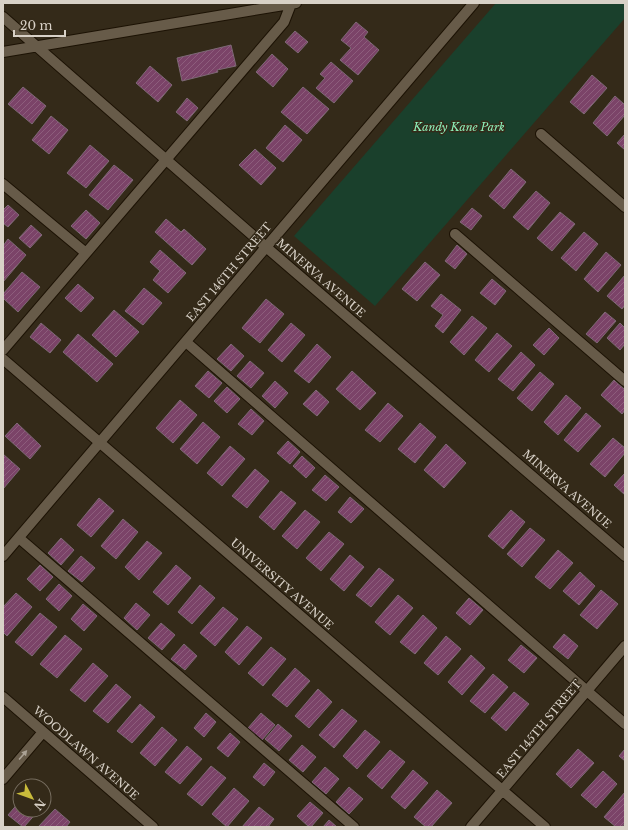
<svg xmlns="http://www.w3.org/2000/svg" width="628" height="830" viewBox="0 0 628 830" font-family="'Libre Baskerville',serif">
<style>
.park{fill:#1a402c}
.building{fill:url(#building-hatch);stroke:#7d6975}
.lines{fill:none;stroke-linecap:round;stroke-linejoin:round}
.minor-casing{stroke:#1c1204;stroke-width:12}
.minor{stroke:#675b49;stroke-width:10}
.oneway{fill:#aba295}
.labels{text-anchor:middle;stroke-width:3;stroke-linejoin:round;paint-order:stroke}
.park-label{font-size:11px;font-style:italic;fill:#8ef2bc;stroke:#342a19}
.street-label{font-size:11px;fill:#d8d1c7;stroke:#342a19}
</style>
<defs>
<pattern id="building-hatch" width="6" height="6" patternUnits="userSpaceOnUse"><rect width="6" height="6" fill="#7b4368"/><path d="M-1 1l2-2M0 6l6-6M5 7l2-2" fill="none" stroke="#8d5d7c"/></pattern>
</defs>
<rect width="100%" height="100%" fill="#342a19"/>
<path class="park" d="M496,3H625V18L375,306L294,236Z"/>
<path class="building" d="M356,22L368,32L364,37L379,50L358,75L340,60L351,48L341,40Z
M295,31L308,42L298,53L285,42Z
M231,45L236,66L217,70L218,72L182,81L177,58Z
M272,54L288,69L273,87L256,72Z
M331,62L353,81L334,103L316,88L325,78L320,74Z
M150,66L172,85L158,102L136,83Z
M592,75L607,88L584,114L570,102Z
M23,87L46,106L32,124L8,104Z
M303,87L329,109L307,134L281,112Z
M615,96L625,105V115L607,136L593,123Z
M187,98L198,108L187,121L176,112Z
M51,116L68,130L49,154L32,140Z
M285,125L302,140L283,162L266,148Z
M625,134V150L617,143Z
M90,145L109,161L86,188L67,173Z
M255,149L276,168L261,185L239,165Z
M114,165L133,180L108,210L89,195Z
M511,169L526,182L504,209L489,196Z
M536,191L550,203L528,230L513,217Z
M8,205L19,215L8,227L3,223V210Z
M472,208L482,216L471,230L460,222Z
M86,210L100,223L86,239L71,226Z
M560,212L575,224L552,251L537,238Z
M166,219L181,232L184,229L206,249L192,265L155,232Z
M31,225L42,235L30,248L19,238Z
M584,232L598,244L576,271L561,258Z
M8,239L26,255L3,282V246Z
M457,245L467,254L455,269L445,261Z
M160,250L186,273L168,293L153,280L160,271L150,262Z
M606,252L621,265L598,292L584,279Z
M425,262L440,275L417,301L402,289Z
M22,272L40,287L18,312L3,298V294Z
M625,275V305L622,309L607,296Z
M492,279L506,291L495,305L480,293Z
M78,284L94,298L81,312L65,298Z
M144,288L162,303L143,325L125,311Z
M441,294L461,310L443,333L435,326L443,315L431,306Z
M266,299L284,314L260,343L242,328Z
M114,310L139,332L116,357L92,335Z
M605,312L616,321L597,343L586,334Z
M472,316L487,328L464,355L450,342Z
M41,323L61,340L50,353L30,337Z
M291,323L305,335L282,362L268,350Z
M620,323L625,328V344L620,350L607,338Z
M549,328L559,338L544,355L533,345Z
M497,333L512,346L489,372L475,360Z
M78,334L113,364L97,382L63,352Z
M231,344L244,356L231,371L217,359Z
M317,344L331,357L309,383L294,371Z
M521,352L535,365L513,391L498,379Z
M250,361L264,373L251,388L237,376Z
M208,371L222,383L209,398L195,386Z
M352,371L376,393L360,410L336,389Z
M540,372L554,384L532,411L517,398Z
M614,380L625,390V410L622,414L601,395Z
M275,381L288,393L275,408L262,396Z
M227,387L240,399L227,413L214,401Z
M316,390L329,402L317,416L303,404Z
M566,395L581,408L558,435L544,422Z
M180,400L197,415L173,443L156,428Z
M388,403L403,416L380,442L365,430Z
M251,409L264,421L252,435L238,424Z
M586,413L601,426L578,452L564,440Z
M203,422L220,437L197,464L180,449Z
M17,423L41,446L30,459L5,436Z
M420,423L436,437L415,463L398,449Z
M613,438L625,448V453L605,477L590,464Z
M288,441L300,452L290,464L277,453Z
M446,444L466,463L444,488L424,470Z
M230,446L245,459L222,486L207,473Z
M3,454L20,469L3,489Z
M302,456L315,468L306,478L293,466Z
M255,469L269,481L247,508L232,496Z
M625,473V495L614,485Z
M325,475L339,487L326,501L312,490Z
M281,491L296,503L274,530L259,517Z
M350,497L364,509L351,523L338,512Z
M99,498L114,511L91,537L77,525Z
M305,510L320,522L297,549L282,536Z
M511,510L525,522L503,549L488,536Z
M123,519L138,532L116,559L101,546Z
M530,528L545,540L522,567L507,554Z
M329,532L344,544L321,571L306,558Z
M61,538L74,550L61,565L48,553Z
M147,541L162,553L139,580L125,567Z
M558,550L573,563L550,589L535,577Z
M350,555L364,567L344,591L330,579Z
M81,556L95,568L82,582L68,571Z
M40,565L53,577L40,591L27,579Z
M176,565L191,578L168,605L153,592Z
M379,568L394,580L371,607L356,595Z
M580,572L595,586L579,605L563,591Z
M59,584L72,596L59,611L46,599Z
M200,585L215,598L192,624L178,612Z
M601,590L618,604L597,629L580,615Z
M16,593L32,607L7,636L3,632V607Z
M398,595L413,608L390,635L375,622Z
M469,598L483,610L470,625L456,613Z
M136,603L150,615L137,630L124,618Z
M83,604L97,616L84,631L71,619Z
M223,607L238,619L215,646L200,633Z
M40,613L57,627L32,656L15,642Z
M423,615L437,628L415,654L400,642Z
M161,623L175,635L162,650L148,638Z
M247,626L262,638L239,665L225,652Z
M564,634L578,646L568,659L553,647Z
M65,635L82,649L57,678L40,664Z
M446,636L461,649L438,675L424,663Z
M184,644L197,656L185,670L171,659Z
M521,645L537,658L524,673L508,660Z
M271,647L286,659L263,686L248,673Z
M471,655L485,668L462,695L448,682Z
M93,663L108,676L85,702L70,690Z
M295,668L310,681L287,707L272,695Z
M493,674L508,687L485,713L470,701Z
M116,684L131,697L108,723L93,711Z
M318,689L332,702L309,728L295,716Z
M514,692L529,704L506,731L491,718Z
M140,704L155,717L132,743L117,731Z
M342,709L357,721L334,748L319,735Z
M206,713L216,722L204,737L194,728Z
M261,713L275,725L262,740L248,728Z
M278,724L292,736L279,751L265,739Z
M162,727L177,740L155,766L140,753Z
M365,730L380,742L357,769L343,756Z
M230,733L240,742L228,757L217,748Z
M302,745L316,757L303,772L289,760Z
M187,746L202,759L180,784L165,772Z
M578,749L594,763L571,788L556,774Z
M625,749V761L619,756Z
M390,750L405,762L382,789L367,776Z
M264,763L275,772L264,786L253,777Z
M211,766L226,778L202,806L187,794Z
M325,767L339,779L326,794L312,782Z
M413,770L428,783L405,809L391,797Z
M603,771L617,784L596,808L581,795Z
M349,787L363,799L349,814L336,802Z
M234,788L249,801L227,827L212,814Z
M437,790L452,803L431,827H426L414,817Z
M625,792V823L622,827H616L604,817Z
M20,801V810H39L24,827H23L8,815Z
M310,802L323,813L311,827H309L297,816Z
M259,807L274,819L268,827H242Z
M55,809L70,822L66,827H38Z
M329,820L337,827H323Z"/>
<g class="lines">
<g class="minor-casing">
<path id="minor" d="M3,17L266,247L625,556
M3,52L296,3
M541,134L625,207
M3,184L86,253
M455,234L625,381
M186,342L625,724
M3,350L284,22L291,4
M3,359L545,827
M19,538L354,827
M3,556L474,3
M3,697L153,827
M3,779L43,732
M471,827L625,646"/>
</g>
<use href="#minor" class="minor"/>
</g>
<defs><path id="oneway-solid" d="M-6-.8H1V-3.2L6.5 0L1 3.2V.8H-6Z"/></defs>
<use class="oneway" href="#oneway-solid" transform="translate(23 755) rotate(-49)"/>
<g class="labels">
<g class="park-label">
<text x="459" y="131">Kandy Kane Park</text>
</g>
<g class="street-label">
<text transform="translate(229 272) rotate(-50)" y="4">EAST 146TH STREET</text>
<text transform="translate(321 278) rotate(41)" y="4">MINERVA AVENUE</text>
<text transform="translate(567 489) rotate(41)" y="4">MINERVA AVENUE</text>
<text transform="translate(282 584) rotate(41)" y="4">UNIVERSITY AVENUE</text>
<text transform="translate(539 729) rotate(-50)" y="4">EAST 145TH STREET</text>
<text transform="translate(86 753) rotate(41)" y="4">WOODLAWN AVENUE</text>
</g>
</g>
<rect width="628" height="830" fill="none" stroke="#d8d1c7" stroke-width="8"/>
<g transform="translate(32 798) rotate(131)"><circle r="19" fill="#342a19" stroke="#766d5f"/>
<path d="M0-3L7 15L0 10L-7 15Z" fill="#c9bb3b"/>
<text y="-6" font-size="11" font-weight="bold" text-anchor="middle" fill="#d8d1c7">N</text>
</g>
<path d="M14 30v6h51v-6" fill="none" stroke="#d8d1c7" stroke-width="2"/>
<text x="20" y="30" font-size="12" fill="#d8d1c7" stroke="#342a19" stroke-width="3" paint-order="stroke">20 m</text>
</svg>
